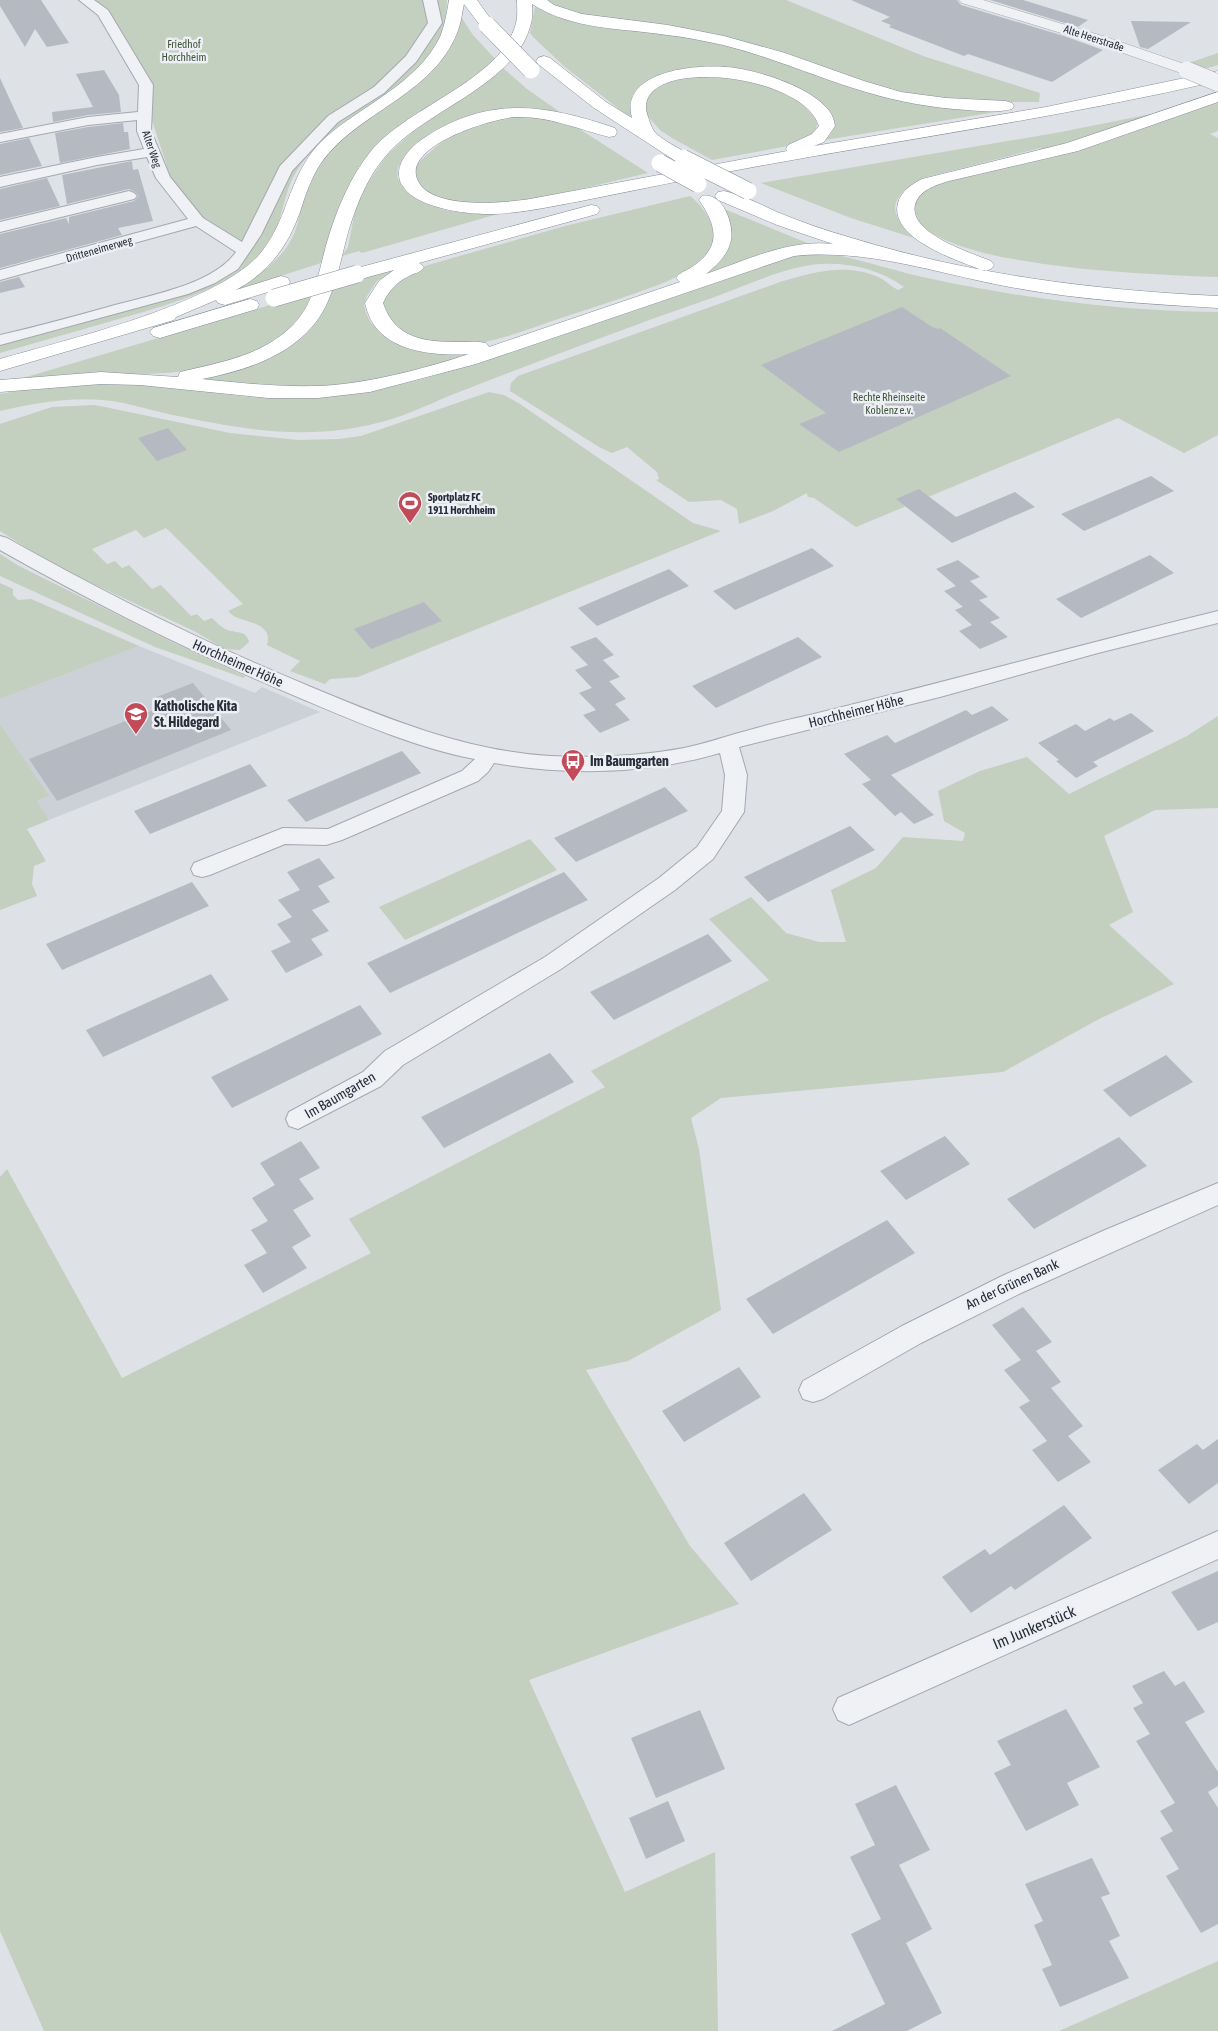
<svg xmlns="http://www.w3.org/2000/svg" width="1218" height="2031" viewBox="0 0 1218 2031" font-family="'Asap Condensed',sans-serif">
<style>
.built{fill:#ccd0d7}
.green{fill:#c3cfbf}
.building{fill:#b5bac2}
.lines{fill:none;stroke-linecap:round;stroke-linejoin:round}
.minor-casing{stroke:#a4a8af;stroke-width:2}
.tertiary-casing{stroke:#a4a8af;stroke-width:1}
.trunk-casing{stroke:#868e9b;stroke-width:1}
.minor{fill:#f0f1f5;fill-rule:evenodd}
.tertiary{fill:#f0f1f5;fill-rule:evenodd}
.trunk{fill:#fff;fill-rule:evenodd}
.tertiary-bridge-casing{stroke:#a4a8af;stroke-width:18;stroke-linecap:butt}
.trunk-bridge-casing{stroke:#868e9b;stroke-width:18;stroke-linecap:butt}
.tertiary-bridge{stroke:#f0f1f5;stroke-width:17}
.trunk-bridge{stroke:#fff;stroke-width:17}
.labels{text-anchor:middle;stroke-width:5;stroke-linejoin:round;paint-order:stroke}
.far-street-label{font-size:11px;fill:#282f3b;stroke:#edeff4}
.far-park-label{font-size:11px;fill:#3c5637;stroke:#edeff4}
.far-poi-label{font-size:11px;font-weight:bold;fill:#282f3b;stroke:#edeff4;text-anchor:start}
.street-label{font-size:14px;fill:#282f3b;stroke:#edeff4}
.poi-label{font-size:14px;font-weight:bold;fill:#282f3b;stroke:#edeff4;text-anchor:start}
.near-street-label{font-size:16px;fill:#282f3b;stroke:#edeff4}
</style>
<rect width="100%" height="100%" fill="#dee1e6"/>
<path class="built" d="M139,646L255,693L262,687L320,712L49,820L37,801L48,796L0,724V699Z"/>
<path class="green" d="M84,0H426L430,23L405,59L374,89L318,128L242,244L199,217L171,179L150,114L145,85L103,13Z
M434,0H446L447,2C446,13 445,25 442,35C426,79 357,109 324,139C310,152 295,169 289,187C281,209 279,232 265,250C234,290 152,309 105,323C70,333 35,343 0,353V343L56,331L138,307L227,272L289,169L323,132L372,98L438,24Z
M545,0H786L923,56L1040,93L1039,102H961L890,90L812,64L566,12Z
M535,7L552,15L570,20L698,39L752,51L846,84L996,112L825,140C840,126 836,116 822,104L732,70L646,83C632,94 626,103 633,120L565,67L533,37L530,33Z
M461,17L473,35L497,61L378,144L360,165L346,190L321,263L221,295C248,281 279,266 293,236C299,224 300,209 304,196C310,179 321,160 333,147C378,100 443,88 461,17Z
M1218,53V65L1201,70L1186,64Z
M503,68L527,89L561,113L533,108L515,109L414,148L398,167L397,177C421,215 467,216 508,211L362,253L359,251L342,256L348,247L355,211L362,191L387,155L419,126Z
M710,75L768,85L800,101L818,121L815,133L794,145L712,160L672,138L660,130L646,114L645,97C664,79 686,78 710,75Z
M1218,101V131L1210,134L1218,138V277C1160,275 1102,272 1044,264C999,257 957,251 918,225L913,204L923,190L941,182L1103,143Z
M1151,114L1153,116L1089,137L1042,150L1040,148L923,178C888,197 886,214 917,239L851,218L761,183L1061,132Z
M534,116L578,128L648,173L512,205L452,202L428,193L419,184L415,173L416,167L421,160L438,145L459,131L506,117Z
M690,196C705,207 724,236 708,254C707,256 704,257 702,259C688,270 675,279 658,285C626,297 594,307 561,318C531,328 501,341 470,344C405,349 335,303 428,265L565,226Z
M724,209L812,245L709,274L705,272Z
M825,253C862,259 896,272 932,279C1026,299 1122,311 1218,312V435L1184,453L1118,418L856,527L814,498L808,497L807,493L773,511L739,524L737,509L721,500L689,502L656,480L659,479L657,472L627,447L612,453L599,447L510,391L511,383L518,376L783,281C814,272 847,263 878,277C885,280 891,286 898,290L904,287C880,269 849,262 819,264C783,267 741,288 706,300C626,328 546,358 467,389C442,398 417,411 392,419C314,443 245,430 168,414C147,409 125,402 103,400C69,397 33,403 0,411V394C48,385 99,380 148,384C187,388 226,396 265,398C320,400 375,391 427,378L794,255Z
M401,266L377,281L367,296L364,305L366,313L371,323L386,336L486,350C422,369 358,388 291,389C259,389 226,382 195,379L229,372L319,318L332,289Z
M311,295C297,342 231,365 187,371C133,378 78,369 24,380L23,378L270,305L272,307Z
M489,392L504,395L520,404L693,523L721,531L358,677L330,679L325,684L290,671L300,661L267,645C273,625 251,623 238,618C234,617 231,614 228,611L243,604L166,528L144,538L136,530L92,549L107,564L115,561L122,568L129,565L152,589L161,585L191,616L197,614L204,621L212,618C216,622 220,626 225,629C235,634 246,629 249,642L240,650L225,649L194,631L57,567L0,531V424L52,407L95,405L230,433L298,440L339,439L361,436Z
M0,554L19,566L174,643L245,676L244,678L155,647L0,576Z
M0,583L13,589V595L18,600L31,599L139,646L0,699Z
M1218,716V808L1155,810L1104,836L1133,912L1109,925L1174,984L1099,1019L1003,1072L721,1098L691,1118L699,1149L721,1310L628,1361L586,1370L690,1546L739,1604L529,1680L625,1892L715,1852L718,2031H44L0,1931V1177L7,1169L122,1378L371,1253L349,1219L605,1087L591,1071L769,980L709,919L751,897L786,933L819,942H846L831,890L876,868L903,837L963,841L965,833L944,821L938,791L980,771L1027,757L1069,794L1187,736Z
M0,724L49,796L37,801L49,820L27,829L46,861L34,866L32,884L37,896L0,910Z
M530,839L557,870L405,940L379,907Z
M1218,1961V2031H1059Z"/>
<path class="building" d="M0,0H41L69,43L47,47L35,29L25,47L0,6Z
M851,0H957L961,5L1064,36L1103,50L1052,82L968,54L964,56L889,27L891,25L881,21L890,17Z
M990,0H1023L1088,20L1078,27Z
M1131,21L1191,22L1148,49L1140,47Z
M104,70L119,95L121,112L88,115L53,122L52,112L93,107L76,74Z
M0,78L23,128L0,132Z
M123,123L124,132H128L130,149L60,163L55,133L88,127Z
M29,138L42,166L0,175V144Z
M132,161L133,170L138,169L153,221L118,228L122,235L0,268V234L66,218L69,224V217L134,201L139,196L135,192L129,189L67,204L62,175Z
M47,178L60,206L0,220V189Z
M19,277L25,287L0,293V282Z
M902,307L932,327L938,329L940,328L1011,376L839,452L799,424L826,413L761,365Z
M168,428L187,450L157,461L138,438Z
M1151,476L1174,491L1084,531L1061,514Z
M919,489L956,517L1015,492L1035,507L952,543L896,499Z
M812,548L834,566L735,610L713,591Z
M1150,555L1174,573L1081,618L1056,599Z
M958,560L980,577L970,581L988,597L979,600L1000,618L990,622L1008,637L980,649L959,631L972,625L955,610L979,600L963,607L944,591L956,586L936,569Z
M669,569L689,586L597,626L578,608Z
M424,602L442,621L371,649L354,629Z
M596,637L614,655L603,660L620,677L592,688L575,670L588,665L570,647Z
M798,637L822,657L716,708L692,686Z
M609,681L626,699L615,704L630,720L600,733L583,715L596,710L579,693Z
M193,683L231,730L57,801L29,759L161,707L154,698Z
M992,706L1009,720L891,775L934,815L914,824L901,812L895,816L862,784L871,780L844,754L887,735L895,743L966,710L972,715Z
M1131,713L1154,731L1093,762L1098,766L1076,778L1056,761L1059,760L1038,743L1076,724L1085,731L1110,718L1114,721Z
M402,751L421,773L306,822L287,800Z
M250,764L267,786L150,834L134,811Z
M665,787L688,811L576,862L554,838Z
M850,826L875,850L768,902L744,877Z
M319,858L335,878L318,886L330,902L312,910L329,931L311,939L323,955L286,973L271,951L291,942L277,924L292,917L278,900L300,890L287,872Z
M564,872L588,900L390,993L367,963Z
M192,882L209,906L62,970L46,944Z
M708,934L732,961L614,1020L590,992Z
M211,974L229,1000L103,1057L86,1030Z
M360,1005L382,1034L232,1108L211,1077Z
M550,1053L574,1082L444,1148L421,1117Z
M1166,1055L1193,1082L1130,1117L1103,1090Z
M945,1136L970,1164L906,1200L880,1171Z
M1119,1137L1147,1166L1034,1229L1007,1199Z
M301,1141L320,1168L299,1179L314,1199L293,1210L311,1236L292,1247L307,1268L263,1293L244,1265L267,1253L251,1230L268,1221L252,1198L275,1185L260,1163Z
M887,1220L915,1253L773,1334L746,1299Z
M1023,1307L1052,1342L1036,1351L1061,1382L1051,1388L1083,1426L1068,1436L1091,1462L1058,1482L1032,1450L1047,1441L1019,1407L1030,1401L1004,1370L1031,1354L1021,1360L992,1325Z
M739,1367L761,1397L684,1442L662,1411Z
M1218,1439V1483L1189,1504L1158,1470L1197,1444L1203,1450Z
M804,1493L832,1530L751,1581L724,1543Z
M1064,1505L1092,1538L1015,1590L1011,1586L971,1613L942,1577L985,1549L990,1555Z
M1218,1571V1622L1198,1631L1171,1592Z
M1164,1671L1175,1686L1184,1681L1205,1712L1185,1722L1218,1772V1786L1208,1792L1218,1808V1924L1201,1933L1166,1876L1179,1869L1160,1838L1173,1831L1160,1811L1175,1803L1136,1741L1150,1734L1133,1708L1143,1703L1132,1686Z
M1066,1709L1100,1767L1067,1783L1079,1805L1026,1831L994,1773L1011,1765L997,1741Z
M700,1710L725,1769L656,1798L631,1738Z
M896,1785L930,1850L899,1865L932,1929L906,1943L942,2013L907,2031H832L885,2004L851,1934L881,1919L850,1857L875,1845L855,1804Z
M668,1801L685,1841L646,1859L629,1818Z
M1092,1858L1110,1894L1101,1897L1120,1936L1109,1941L1129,1978L1060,2007L1042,1969L1052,1965L1034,1925L1043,1921L1025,1884Z"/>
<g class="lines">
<g class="minor-casing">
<path id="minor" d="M79,0H94L108,10L153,85L151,131L170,177L203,218L242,242L280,166L328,116L374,87L406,56L428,23L423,0H437L442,23L416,62L384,93L338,122L292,171L261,235L238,269L215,283L188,294L0,345V335C36,327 72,317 108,307C145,296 212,286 236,252L196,226L0,280V270L188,219L156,178L147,157L97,165L0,187V177L97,157L144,149L137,131V120L88,125L0,142V134L88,117L138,112L139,85L98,15Z
M129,191L134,193L137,196L134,199L0,232V222Z
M0,536L7,538C106,594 207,644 311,687C388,719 466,751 550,756C594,758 641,756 684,748C705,744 726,736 746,731C769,724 792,719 814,714C949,681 1083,644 1218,611V623L1098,653L940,697L739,747L747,775L744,812L713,859L675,890L561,969L403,1065L381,1086L298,1129L289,1126L286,1119L289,1112L363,1072L385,1051L545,957L659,878L697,847L722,811L725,775L720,753C648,774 568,776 494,763L488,772L478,781L342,840L326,845L285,844L210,875L202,877L194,875L191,869L194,863L283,828L328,829L462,771L475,759C420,749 359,723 307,701C201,657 99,606 0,550Z
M1218,1183V1205L1021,1293L921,1343L823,1399L813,1402L803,1399L799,1390L803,1381L902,1326L1002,1276L1105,1230Z
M1218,1531V1559L860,1720L849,1725L838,1720L833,1709L838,1698Z"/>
</g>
<g class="tertiary-casing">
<path id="tertiary" d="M959,0H983L1106,37L1193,67L1195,70L1193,73H1181L1094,43L962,3Z"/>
</g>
<g class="trunk-casing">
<path id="trunk" d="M449,0H477L495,25L492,28H482L464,4C462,13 461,24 457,33C432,96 358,111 321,163C311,178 305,196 300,212C288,246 269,272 236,290L281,276L288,278L290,282L288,286L225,305L218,303L216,300L176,317L174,320L0,371V359C65,340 224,303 263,250C290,215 289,171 325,138C362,105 417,84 440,37C445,25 447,12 449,0Z
M517,0H547L554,5L582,14L668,25L724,36L785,53L864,81L901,92L946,98L1006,101L1012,103L1014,106L1012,109C998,113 981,111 967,110C933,108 899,102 866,92C818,78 772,57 723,45C704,41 686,37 667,35C622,28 572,30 532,4C532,10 533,17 531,23C517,86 422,110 384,158C367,178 357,204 349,229C342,253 338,279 328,301C307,351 250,370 202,379C240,383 277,387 316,386C362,385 424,369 469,354C441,356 403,353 382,334C372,325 368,315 365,303L379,281L394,270L357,280L350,278L348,274L350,270L591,205L597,206L600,210L597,214L419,263L424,267C421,272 416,273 411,275C398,281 389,290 383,303C395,339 425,342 459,342C468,342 477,341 486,343L489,347L680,282L676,278C680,272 686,271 692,267C722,247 717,226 699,200L702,196C723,191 736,227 730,244C726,257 716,266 706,274C747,260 789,239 833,244L777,225L718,200L715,196L718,192L724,191C742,195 760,204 777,212C801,222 827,231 852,238C972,275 1093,290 1218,296V308C1148,304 1079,300 1010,287C939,274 867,248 794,256L476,364L370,392L318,398H268L140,385L101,384L0,392V380L101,372L178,377L180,372C221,362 262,356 293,325C315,303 319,270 327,242C337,209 350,177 371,151C408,106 502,80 516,23C518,16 517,7 517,0Z
M544,56L550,58L606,102L632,118C619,69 702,63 735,68C763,72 813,88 830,112C833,116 834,121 835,126L824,142L814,146L1046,107L1218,71V81C1063,117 905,139 748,168C692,178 637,190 581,201C553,206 523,213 494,214C469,215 403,208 399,176C398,161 410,148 421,140C487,95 544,104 615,128L617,132L615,136L609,137C578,129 549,116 516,117C493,118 400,146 418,181C432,210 504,203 530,199L787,151L786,149L788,145L812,134L819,126C803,72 632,55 647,114C649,119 651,127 654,131C660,139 680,149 689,154L692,158L689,162L683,163L677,162L594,108L538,64L536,61L538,58Z
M1218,92V102L1078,151L949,181C936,185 919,190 915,205C908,233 971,253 991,261L994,265L991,269L985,271L979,269C954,259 889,238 898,203C901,191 912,184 922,179L1067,143Z
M250,299L257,301L259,305L257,309L160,338L153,336L150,332L153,328Z"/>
</g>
<use href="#minor" class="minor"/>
<use href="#tertiary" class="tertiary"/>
<use href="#trunk" class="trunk"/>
<g class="tertiary-bridge-casing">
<path id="tertiary-bridge" d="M1187,70L1218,83"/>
</g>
<g class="trunk-bridge-casing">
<path id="trunk-bridge" d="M487,25L531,70
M683,158L748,191
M660,163L698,184
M274,298L357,274"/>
</g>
<use href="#tertiary-bridge" class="tertiary-bridge"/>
<use href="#trunk-bridge" class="trunk-bridge"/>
</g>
<defs>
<g id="stadium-pin" transform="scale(1.25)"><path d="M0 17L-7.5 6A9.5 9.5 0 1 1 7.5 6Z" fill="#c24b5a" stroke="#edeff4"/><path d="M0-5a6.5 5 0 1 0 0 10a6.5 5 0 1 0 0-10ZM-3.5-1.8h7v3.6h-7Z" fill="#fff"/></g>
<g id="school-pin" transform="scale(1.25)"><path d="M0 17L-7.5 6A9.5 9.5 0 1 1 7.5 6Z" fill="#c24b5a" stroke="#edeff4"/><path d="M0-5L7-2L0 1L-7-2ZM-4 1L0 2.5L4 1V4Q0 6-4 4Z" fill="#fff"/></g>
<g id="bus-pin" transform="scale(1.25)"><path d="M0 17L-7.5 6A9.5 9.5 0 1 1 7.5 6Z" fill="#c24b5a" stroke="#edeff4"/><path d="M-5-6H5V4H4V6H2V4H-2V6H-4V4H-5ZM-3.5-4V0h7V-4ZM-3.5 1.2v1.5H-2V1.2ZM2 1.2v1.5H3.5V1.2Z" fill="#fff"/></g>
</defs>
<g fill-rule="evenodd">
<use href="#stadium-pin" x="410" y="503"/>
<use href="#school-pin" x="136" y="714"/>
<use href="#bus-pin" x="573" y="761"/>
</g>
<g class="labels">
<g class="far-street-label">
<text transform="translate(1094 38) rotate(18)" y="4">Alte Heerstraße</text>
<text transform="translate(152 149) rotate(71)" y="4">Alter Weg</text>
<text transform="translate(99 249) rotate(-16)" y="4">Dritteneimerweg</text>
</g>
<g class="far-park-label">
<text x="184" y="48">Friedhof<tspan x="184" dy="13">Horchheim</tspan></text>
<text x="889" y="401">Rechte Rheinseite<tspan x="889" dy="13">Koblenz e.v.</tspan></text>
</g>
<g class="far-poi-label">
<text x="428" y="501">Sportplatz FC<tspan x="428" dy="13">1911 Horchheim</tspan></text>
</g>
<g class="street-label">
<text transform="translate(238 663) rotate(24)" y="5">Horchheimer Höhe</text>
<text transform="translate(856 711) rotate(-14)" y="5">Horchheimer Höhe</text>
<text transform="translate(340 1095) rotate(-30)" y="5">Im Baumgarten</text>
<text transform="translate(1012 1284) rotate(-25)" y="5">An der Grünen Bank</text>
</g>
<g class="poi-label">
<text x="154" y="711">Katholische Kita<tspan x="154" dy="16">St. Hildegard</tspan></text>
<text x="590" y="766">Im Baumgarten</text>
</g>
<g class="near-street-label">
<text transform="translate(1034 1627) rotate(-23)" y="6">Im Junkerstück</text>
</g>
</g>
</svg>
